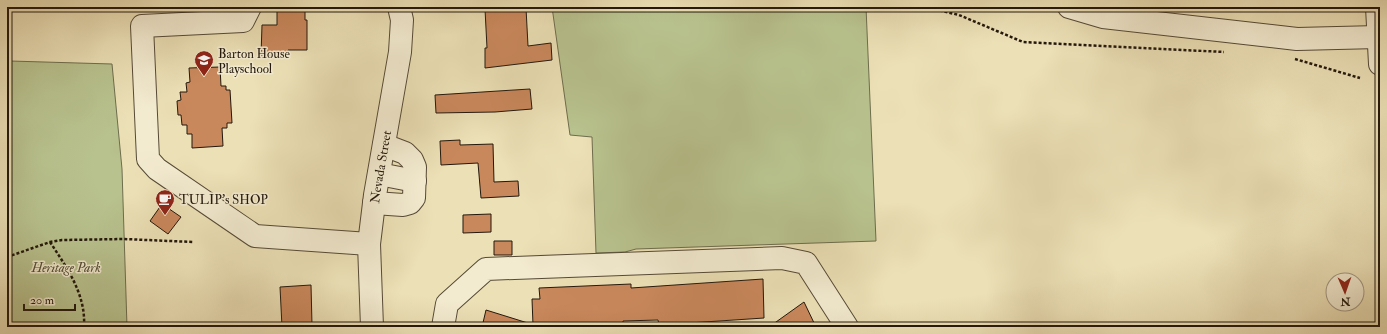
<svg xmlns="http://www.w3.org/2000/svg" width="1387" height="334" viewBox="0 0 1387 334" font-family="'IM FELL Double Pica',serif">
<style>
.green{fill:#b8c28e;stroke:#6e6d4d}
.building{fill:#c9885c;stroke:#23180c}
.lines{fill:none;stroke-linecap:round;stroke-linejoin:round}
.minor-casing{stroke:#554a36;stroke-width:24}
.path{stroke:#23180c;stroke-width:2.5;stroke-dasharray:3 2;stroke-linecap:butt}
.minor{stroke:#f3ebd0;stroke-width:22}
.labels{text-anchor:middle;stroke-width:3;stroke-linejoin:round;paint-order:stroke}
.poi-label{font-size:13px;fill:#23180c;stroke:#f3ebd0;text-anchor:start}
.street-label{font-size:13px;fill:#23180c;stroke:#f3ebd0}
.park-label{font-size:13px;font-style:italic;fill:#504b33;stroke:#f3ebd0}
</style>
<rect width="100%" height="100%" fill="#ece0b6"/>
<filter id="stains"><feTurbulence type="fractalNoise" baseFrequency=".005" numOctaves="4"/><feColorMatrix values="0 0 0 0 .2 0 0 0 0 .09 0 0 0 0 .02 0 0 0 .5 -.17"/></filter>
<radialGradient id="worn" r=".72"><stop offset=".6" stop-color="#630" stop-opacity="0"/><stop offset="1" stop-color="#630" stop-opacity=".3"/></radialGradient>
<path class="green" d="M7,7H8L10,61L112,64L122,169L127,327H7Z
M552,7H866L876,241L636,249L625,252L596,253L592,137L570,135Z"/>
<path class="building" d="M277,7H305V20H307V50H288V56H261L262,25H277Z
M526,8L528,46L551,43L552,60L485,68V48H487L485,9Z
M220,67L221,86H226V90H230L232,123H227V128H222L223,146L192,148V134H187V125H182L181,115H178L177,101L181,100L180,92H187L186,83L190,82L189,68Z
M530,89L532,109L495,112L436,113L435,95Z
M460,140V145L493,144L494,182L518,181L519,196L481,198L478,163L441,165L440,141Z
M162,204L181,217L168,234L150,221Z
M491,214V232L463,233V215Z
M494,241H512V255H494Z
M763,279L764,318L659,325L658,320L623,321V325L610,326L548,327L547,324L533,325L532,299H540L539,288L631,284V288Z
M311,285L312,325L282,327L280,287Z
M804,302L816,327H769Z
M486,310L531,324L530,327H482Z"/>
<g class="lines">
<g class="minor-casing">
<g id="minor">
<path d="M250,7L243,21L142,26L148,159L157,169L255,236L369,244"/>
<path d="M1069,7L1103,17L1297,39L1378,37"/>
<path d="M1377,7L1380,64"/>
<path d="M379,174L415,181"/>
<path d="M374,203L403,205L410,203L414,198L415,167L412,160L405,153L384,145"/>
<path id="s1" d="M372,327L369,244L375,195L400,52L402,20L399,7"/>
<path d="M443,327L447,304L486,269L782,258L806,263L847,327"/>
</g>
</g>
<path class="path" d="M925,7L959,15L1023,42L1224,52
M1295,59L1360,78
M50,242C67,268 86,294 84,327
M7,257L50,242L62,240L124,239L193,242"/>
<use href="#minor" class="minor"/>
</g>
<defs>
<g id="school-pin" transform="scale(1)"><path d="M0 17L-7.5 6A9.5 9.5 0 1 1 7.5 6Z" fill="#8f2418" stroke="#f3ebd0"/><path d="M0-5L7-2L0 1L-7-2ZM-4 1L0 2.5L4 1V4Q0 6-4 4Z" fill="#fff"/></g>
<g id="cafe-pin" transform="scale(1)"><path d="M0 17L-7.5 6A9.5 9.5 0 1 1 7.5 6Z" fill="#8f2418" stroke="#f3ebd0"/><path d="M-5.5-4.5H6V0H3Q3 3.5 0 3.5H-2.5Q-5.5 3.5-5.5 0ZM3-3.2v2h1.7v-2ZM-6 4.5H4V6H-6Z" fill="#fff"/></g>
</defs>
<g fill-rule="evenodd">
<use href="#school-pin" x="204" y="60"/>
<use href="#cafe-pin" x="165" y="199"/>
</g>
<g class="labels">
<g class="poi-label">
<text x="218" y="58">Barton House<tspan x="218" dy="15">Playschool</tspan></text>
<text x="179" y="204">TULIP's SHOP</text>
</g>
<g class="street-label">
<text dy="5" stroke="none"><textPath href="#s1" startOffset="161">Nevada Street</textPath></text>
</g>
<g class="park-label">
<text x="66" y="272">Heritage Park</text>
</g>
</g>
<rect width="1387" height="334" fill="none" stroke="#ece0b6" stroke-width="24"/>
<rect x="8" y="8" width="1371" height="318" fill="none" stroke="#23180c" stroke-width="2"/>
<rect x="12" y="12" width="1363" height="310" fill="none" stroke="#23180c"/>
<g transform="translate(1345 292) rotate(178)"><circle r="19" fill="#f3ebd0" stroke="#a09782"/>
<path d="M0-3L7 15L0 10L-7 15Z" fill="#8f2418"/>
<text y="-6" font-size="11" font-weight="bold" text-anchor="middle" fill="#23180c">N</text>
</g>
<path d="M24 304v6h51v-6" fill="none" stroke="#23180c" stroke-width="2"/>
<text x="30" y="304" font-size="12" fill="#23180c" stroke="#f3ebd0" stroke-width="3" paint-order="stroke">20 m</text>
<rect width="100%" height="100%" filter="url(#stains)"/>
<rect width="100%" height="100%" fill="url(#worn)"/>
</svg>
